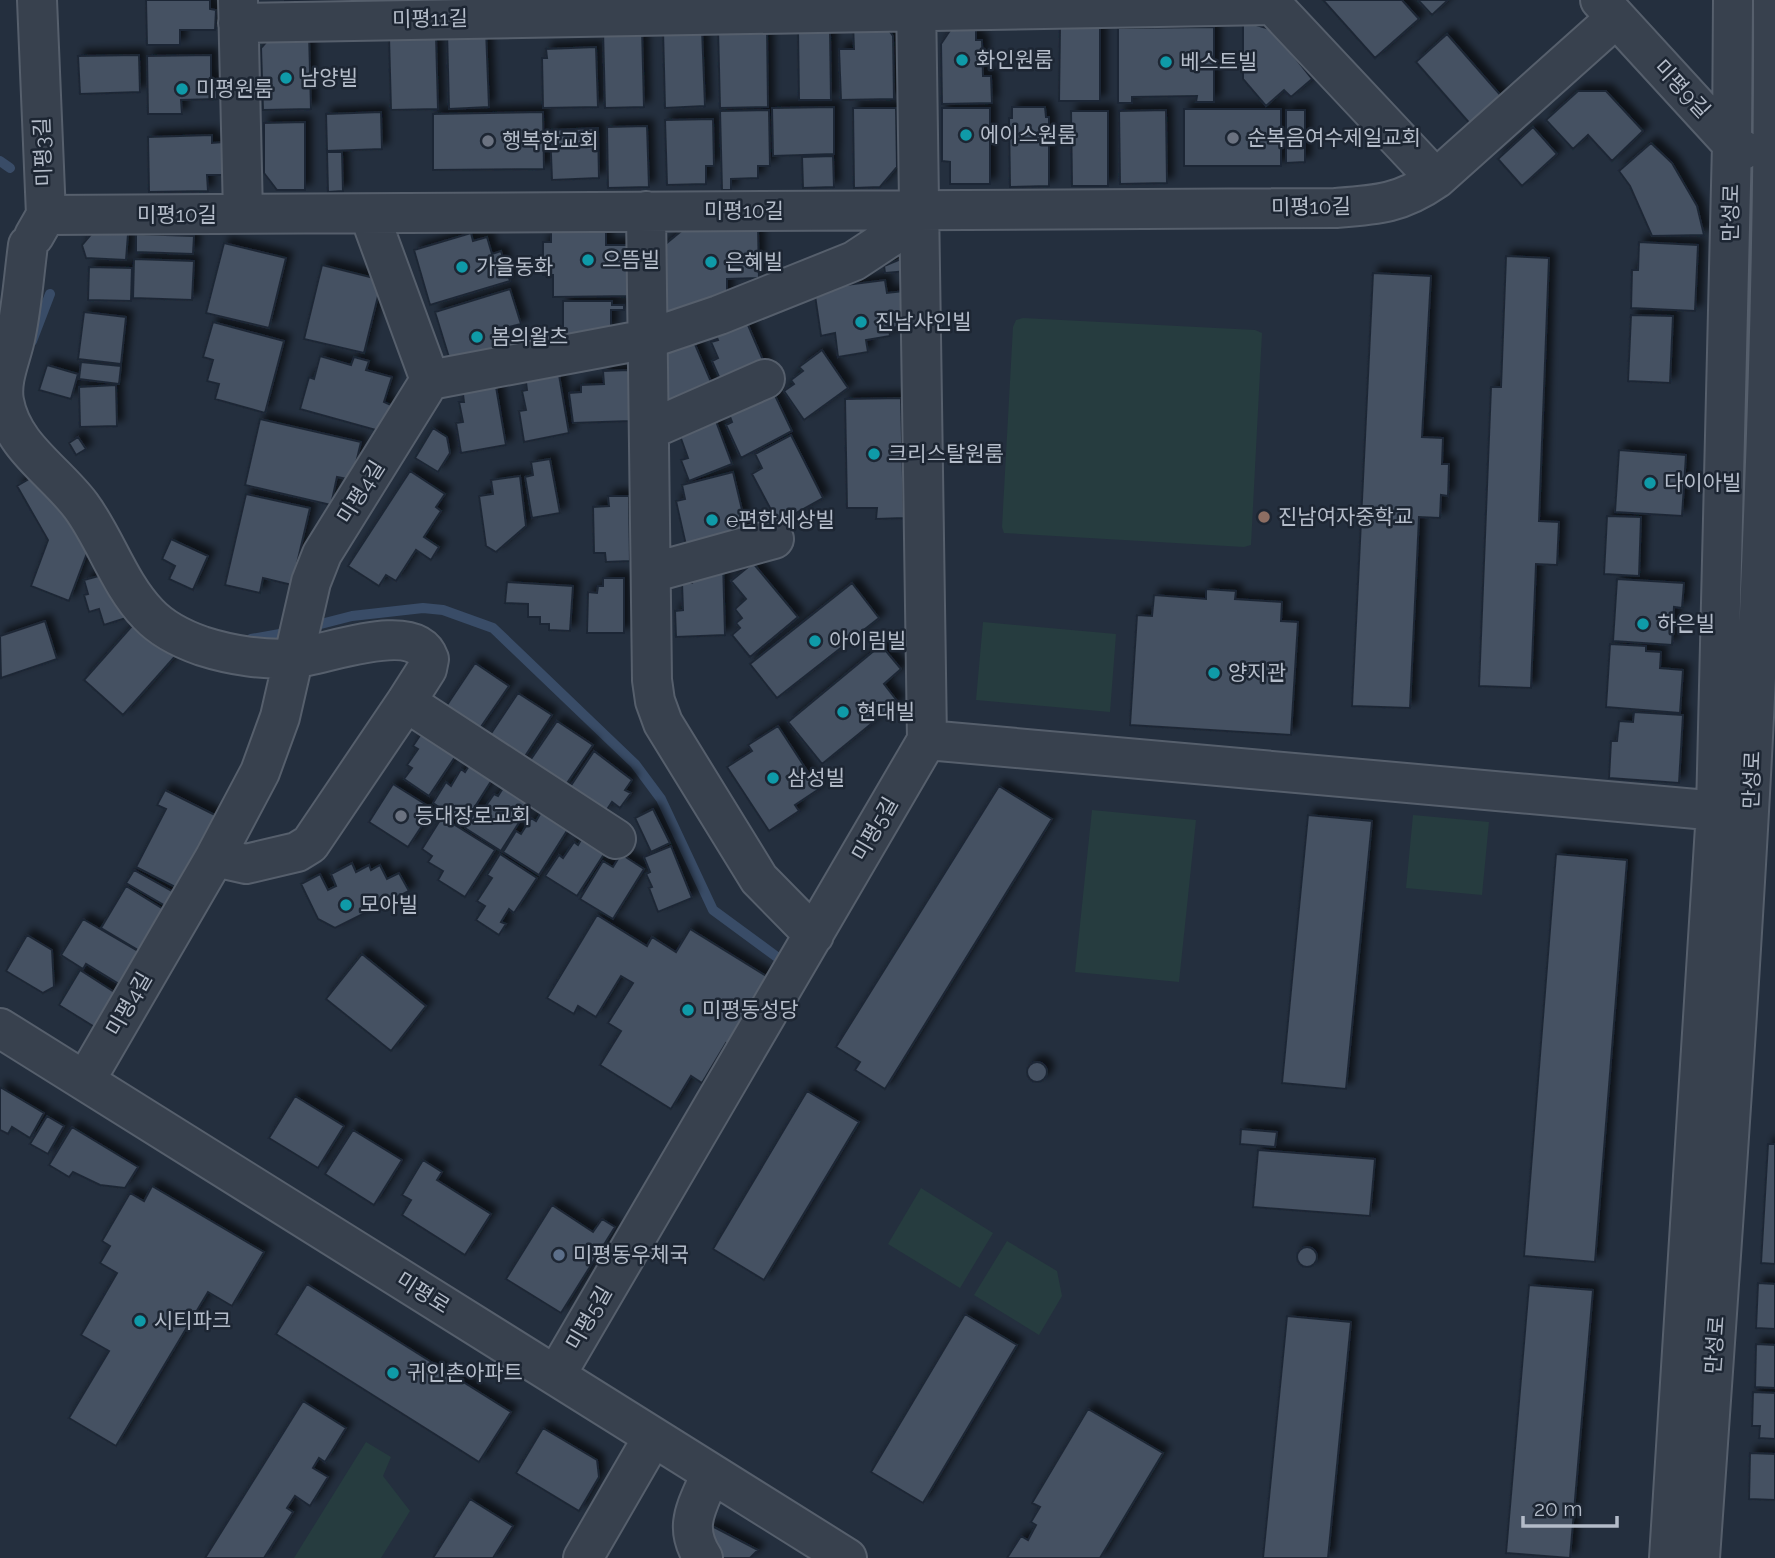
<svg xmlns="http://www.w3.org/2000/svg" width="1775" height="1558" viewBox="0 0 1775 1558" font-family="Raleway,'Noto Sans KR',sans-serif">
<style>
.green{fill:#263c3f}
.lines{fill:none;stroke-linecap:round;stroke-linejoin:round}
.stream{stroke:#394c67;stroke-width:10}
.building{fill:#455162;stroke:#1f2835;stroke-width:2;filter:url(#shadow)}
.minor-casing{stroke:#565f6c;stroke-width:42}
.minor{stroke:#38414e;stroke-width:38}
.culture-dot{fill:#0f9aa8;stroke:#1d2633;stroke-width:2.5}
.worship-dot{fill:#6b7280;stroke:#1d2633;stroke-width:2.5}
.education-dot{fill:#8d6e63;stroke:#1d2633;stroke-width:2.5}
.service-dot{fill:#5c6f8a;stroke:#1d2633;stroke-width:2.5}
.labels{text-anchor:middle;stroke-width:5;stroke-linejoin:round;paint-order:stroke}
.street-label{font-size:21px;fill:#b4bcc9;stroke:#1d2633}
.poi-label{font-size:21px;fill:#b4bcc9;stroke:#1d2633;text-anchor:start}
</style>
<defs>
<filter id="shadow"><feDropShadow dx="6" dy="-6" stdDeviation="3.5" flood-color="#0009"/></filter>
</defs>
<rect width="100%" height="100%" fill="#242f3e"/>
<path class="green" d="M1023,318L1255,330L1262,333L1251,545L1244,547L1004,533L1002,527L1013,327L1016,320Z
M983,622L1116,634L1110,712L976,700Z
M1092,810L1196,820L1179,982L1075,972Z
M1413,815L1489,822L1482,895L1406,888Z
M921,1188L993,1233L960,1288L888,1244Z
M1007,1241L1057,1271L1062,1296L1039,1335L974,1295Z
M366,1442L391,1457L383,1476L410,1511L381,1558H294Z"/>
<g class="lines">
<path class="stream" d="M0,161L10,168
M32,341L50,294
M309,627L352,616L423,608L443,610L493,628L635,764L661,799L713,910L781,960
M251,639L291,632"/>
</g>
<path class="building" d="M146,0H210V9L216,10L215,30H180V45H147Z
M285,0H354V1L285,2Z
M1323,0H1402L1419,19L1375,58Z
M1418,0H1448L1432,15Z
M1243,21L1273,30L1312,79L1291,97L1284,90L1266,106L1243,79Z
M884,23L893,36L894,99L841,100L839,49H854L853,24Z
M953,26H976V40H982L983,76H991L992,103L942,104L941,44Z
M1060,26H1100V101H1059Z
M767,27L768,107L720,108L718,29Z
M1214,27V102H1196L1197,96L1132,97V103H1118V28Z
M642,29L644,107L605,108L603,30Z
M702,29L705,106L665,108L663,30Z
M486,30L489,107L449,109L447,31Z
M798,30H830L831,100H799Z
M274,33H309L311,109L263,110L261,48Z
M1447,34L1503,98L1472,126L1416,62Z
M436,36L438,109L391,110L389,37Z
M596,47L598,107L543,108L542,58H547L546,49Z
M139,55L140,92L80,94L78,56Z
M211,55V79H216L217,99L181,100L182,114H148L147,56Z
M1578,91H1606L1643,131L1612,161L1588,135L1573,149L1546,120Z
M834,107V154L773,156L772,108Z
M1012,107H1045L1046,117H1049V186L1010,187L1009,118H1012Z
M853,108H896L897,167L880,187L854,188Z
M942,108H990V184H950V162L942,161Z
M1184,109H1281V166H1184Z
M769,110L770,166H758V178L731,179V190H722L720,111Z
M1166,110L1167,183L1120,184L1119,111Z
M1286,110H1305V162L1286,163Z
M1071,111H1108V186H1072Z
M381,112L382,149L327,151L326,114Z
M543,112L544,169L433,170V114Z
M713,119L714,166H706V184L667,185L665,120Z
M305,122V190H277L264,173V123Z
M647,126L649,187L608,188L607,127Z
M1533,127L1557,154L1522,186L1498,159Z
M598,128L599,178L552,180L550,130Z
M212,135V143L224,142L225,175H207L208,191L149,192L148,137Z
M1651,143L1672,163L1697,206L1704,235L1652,236L1630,186L1619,171Z
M327,152H342L343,191L328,192Z
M833,156L834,187L803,188L802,157Z
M551,227H606V245H634L633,296L553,297V275H543V242H551Z
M758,227L759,278L727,279V302L704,311L664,312L662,247L685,228Z
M93,232L128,234L126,260L86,258L82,245Z
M471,233L473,241L487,237L492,254L501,251L510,281L430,305L414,250Z
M136,234L194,236L193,254L136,252Z
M1639,242L1698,245L1695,311L1631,308L1632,270H1638Z
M224,243L286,258L269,328L206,313Z
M908,256V271L885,273L884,266Z
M1506,256L1549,258L1539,521L1559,522L1557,565L1536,564L1531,688L1479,686L1491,387H1501Z
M134,259L194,261L192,300L133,298Z
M322,265L382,280L364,353L304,339Z
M89,267L132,268L131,301L88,300Z
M1373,273L1431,276L1422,437L1443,438L1442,464H1449L1448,496L1441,495L1440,518L1419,517L1410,708L1352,706Z
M885,280L887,293L904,291V326L889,328L890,336L866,340L868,352L838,357L835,333L821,336L814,289Z
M510,289L521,324L509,327L515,347L452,367L435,312Z
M563,301H612V305H624V310H611V330L563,337Z
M84,312L126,317L121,364L78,359Z
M1631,315L1673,316L1670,383L1628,381Z
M745,318L766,367L723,386L712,361L718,358L711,342L718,340L714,330Z
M213,322L284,341L265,413L215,399L219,384L207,381L213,360L203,357Z
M691,335L715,391L668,411L666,346Z
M822,350L848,388L804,420L784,391L794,384L791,380L803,371L799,367Z
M320,356L351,365L354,357L369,361L366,370L392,377L384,402L391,405L383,432L300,409L309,377L314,379Z
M81,362L121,366L119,384L79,379Z
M47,365L78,374L71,399L39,390Z
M558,369L569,433L524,442L519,411L526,410L522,391L527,390L525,375Z
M629,370L631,421L573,423L569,393L581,392V385L604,384L603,371Z
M495,381L506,445L461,453L456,423L463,422L459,402H464L462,387Z
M116,385L117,426L80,427L79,387Z
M770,385L792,431L741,458L726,425L732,422L729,414Z
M901,398L904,518L876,519L877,508H847L845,399Z
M714,416L732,464L689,481L681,460L688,458L678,430Z
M260,419L361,442L352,480L337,477L331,505L245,485Z
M433,428L447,437L450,453L438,472L415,458Z
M791,435L823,498L778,523L752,474L762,468L755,454Z
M78,437L86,449L76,455L69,443Z
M1619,450L1686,455L1682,516L1615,512Z
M550,459L560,513L532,518L525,477L533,475L531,462Z
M410,471L445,494L436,507L441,511L424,537L439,547L431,560L416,550L396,581L386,575L379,586L348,566Z
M41,472L87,553L69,601L31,586L48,540L17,486Z
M733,472L749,539L688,554L676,501L685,499L682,485Z
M520,476L526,526L496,552L486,546L479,496L493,494L491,480Z
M246,494L310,508L292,585L263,578L260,593L225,585Z
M608,496H629L630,561L606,562L605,553H594L593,507L609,506Z
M1607,516L1641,517L1639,576L1604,574Z
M171,539L208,556L193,590L169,579L175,566L162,559Z
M723,562L725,635L676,637L675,611L683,610L682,583H692L691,574Z
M753,563L798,617L750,657L732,635L740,628L736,623L742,618L735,609L746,599L731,581Z
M113,572L126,618L104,625L99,609L89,612L84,595L88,594L84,580Z
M603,578H624V633H587L588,592L597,593L598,586H603Z
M1617,579L1684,583L1682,608L1674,607L1672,645L1613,641Z
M507,582L573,586L570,631L549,630V624H540V617H528V604L505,603Z
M852,583L879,618L777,698L750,664Z
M1206,589L1236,591L1235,599L1282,602L1281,621L1298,622L1291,735L1130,725L1137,615L1152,616L1154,595L1206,599Z
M139,618L178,653L123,715L84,680Z
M45,621L57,659L1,678L0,636Z
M1610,644L1646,646V651L1661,652L1660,668L1683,670L1680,713L1606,707Z
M881,645L901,669L884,684L898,702L822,764L788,722Z
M475,663L509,686L476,734L443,711Z
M518,693L552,715L520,764L486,741Z
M1634,712L1683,715L1679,783L1609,778L1611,741H1617L1619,721L1633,722Z
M557,721L593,745L563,789L527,765Z
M427,725L461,748L429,796L404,779L412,768L407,765L418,749L413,746Z
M778,726L819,789L795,805L799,811L769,831L727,767L752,751L748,745Z
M594,751L632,780L625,790L631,793L620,808L612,802L606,811L568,790Z
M472,761L495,775L464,824L433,803L446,782L451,786L461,769L465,772Z
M393,784L433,809L408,847L369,822Z
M505,785L532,802L501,851L465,828L478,807L483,810L494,794L498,796Z
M999,786L1052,819L885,1089L855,1070L860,1062L836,1047Z
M165,790L217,816L179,889L136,867L166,809L157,805Z
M543,809L570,826L539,875L503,852L516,831L521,834L531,818L536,821Z
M653,809L670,843L651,852L635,818Z
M1308,815L1372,821L1346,1089L1282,1083Z
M442,817L495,850L465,897L438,880L443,871L428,862L432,856L422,849Z
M585,833L608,848L577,896L545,876L559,855L563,858L574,842L578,845Z
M671,846L692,898L658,912L649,888L652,887L646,874L650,872L644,857Z
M500,854L537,878L514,913L509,909L501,922L506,924L499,935L476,920L485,906L477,901L492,878L487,875Z
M621,854L644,869L613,919L580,899L603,861L613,867Z
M1556,854L1627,860L1595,1262L1524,1256Z
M352,863L356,872L369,865L371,870L380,865L387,879L399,873L409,891L335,928L318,919L301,884L320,874L328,890L336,886L331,874Z
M134,870L177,894L169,908L126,883Z
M126,886L168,912L143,953L101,928Z
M597,915L647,946L652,937L676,952L690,929L776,982L736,1048L726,1043L702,1083L691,1076L671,1109L600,1065L621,1031L608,1023L633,983L621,976L596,1017L578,1006L574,1014L547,998Z
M83,919L143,954L124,987L86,964L83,969L61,955Z
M27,935L52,950L54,987L43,993L6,971Z
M362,954L426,1006L391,1051L326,999Z
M80,970L122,997L101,1031L59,1005Z
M1027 1072a10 10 0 1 1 20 0a10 10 0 1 1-20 0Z
M0,1087L44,1113L30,1138L12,1127L8,1134L0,1130Z
M807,1091L859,1122L764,1280L713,1249Z
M295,1096L344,1126L318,1168L269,1138Z
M47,1116L64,1126L48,1154L30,1144Z
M72,1127L138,1167L125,1188L100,1185L73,1172L69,1177L49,1165Z
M1241,1129L1277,1132L1275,1147L1240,1144Z
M353,1130L402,1160L374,1205L325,1174Z
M1768,1144H1775V1264L1761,1263Z
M1258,1150L1375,1159L1370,1216L1253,1207Z
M423,1160L442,1172L437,1180L491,1214L465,1255L402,1215L411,1200L402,1195Z
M152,1186L264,1252L232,1306L208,1292L116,1446L69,1418L109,1351L81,1335L117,1273L100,1263L110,1246L102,1241L130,1193L144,1201Z
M552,1205L593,1232L602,1219L615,1227L561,1313L506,1279Z
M1297 1257a10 10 0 1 1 20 0a10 10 0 1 1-20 0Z
M1758,1283L1775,1284V1329L1756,1328Z
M307,1284L511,1412L479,1462L276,1334Z
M1529,1285L1593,1290L1570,1558L1506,1553Z
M965,1314L1017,1345L923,1503L871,1472Z
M1287,1316L1351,1322L1328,1558H1263Z
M1756,1344L1775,1345V1388L1755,1387Z
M1753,1392L1775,1393V1439L1759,1438L1760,1426H1752Z
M303,1401L346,1428L325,1462L319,1458L313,1468L328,1477L310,1506L295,1496L287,1508L293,1512L264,1558H205Z
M1088,1409L1163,1453L1100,1558H1007L1021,1536L1028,1540L1036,1525L1031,1522L1040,1507L1032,1503Z
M543,1428L597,1460L599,1477L579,1511L516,1473Z
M1750,1453L1775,1454V1500L1749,1499Z
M470,1499L513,1526L493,1558H433Z
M712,1526L758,1550L750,1558H718L704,1531Z"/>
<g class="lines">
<g class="minor-casing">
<path id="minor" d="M238,0L243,214
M1268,0L1436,179
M1600,0L1732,144L1743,150
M238,23L1272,5
M646,211L652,680L655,701L663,723L759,879L814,935
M369,214L430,380
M46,215L1335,208C1377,205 1400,204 1436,179L1616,18
M34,236L46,215L37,0
M28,245C24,275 22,305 16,334C12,356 0,379 4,401C12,447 55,471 81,506C106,540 119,584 148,614C162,629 182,639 202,646C230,655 266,661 296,658C326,655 415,619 429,659L427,669L406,702L310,844L297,852L246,864L215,857
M649,430L765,379
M651,573L774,539
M406,702L616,839
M927,740L1741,813
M0,1028L847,1558
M85,1081L215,857L260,772L280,717L311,582L322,554L430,380L648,339L719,315L854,261L889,238L917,210
M556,1375L927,740L916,0
M583,1558L653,1437
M703,1558C682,1525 698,1506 711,1473
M1669,1558L1716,811L1732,144L1733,0
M1700,1558C1736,1039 1775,520 1773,0"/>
</g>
<use href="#minor" class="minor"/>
</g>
<g class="culture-dot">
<circle cx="962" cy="60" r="7"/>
<circle cx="1166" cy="62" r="7"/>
<circle cx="286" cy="78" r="7"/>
<circle cx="182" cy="89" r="7"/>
<circle cx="966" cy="135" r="7"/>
<circle cx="588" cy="260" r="7"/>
<circle cx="711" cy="262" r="7"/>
<circle cx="462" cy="267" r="7"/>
<circle cx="861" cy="322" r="7"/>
<circle cx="477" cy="337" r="7"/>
<circle cx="874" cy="454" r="7"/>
<circle cx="1650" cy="483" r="7"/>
<circle cx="712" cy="520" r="7"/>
<circle cx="1643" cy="624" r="7"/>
<circle cx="815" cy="641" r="7"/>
<circle cx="1214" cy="673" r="7"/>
<circle cx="843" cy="712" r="7"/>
<circle cx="773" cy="778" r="7"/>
<circle cx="346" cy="905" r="7"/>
<circle cx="688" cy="1010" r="7"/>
<circle cx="140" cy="1321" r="7"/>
<circle cx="393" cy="1373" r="7"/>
</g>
<g class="worship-dot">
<circle cx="1233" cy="138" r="7"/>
<circle cx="488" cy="141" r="7"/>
<circle cx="401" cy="816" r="7"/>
</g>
<circle class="education-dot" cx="1264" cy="517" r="7"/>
<circle class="service-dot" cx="559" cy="1255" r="7"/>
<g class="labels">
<g class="street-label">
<text transform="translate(430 19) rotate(-1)" y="7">미평11길</text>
<text transform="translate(1682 89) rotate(47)" y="7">미평9길</text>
<text transform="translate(43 152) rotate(-92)" y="7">미평3길</text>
<text transform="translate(1311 207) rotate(-1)" y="7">미평10길</text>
<text x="744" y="218">미평10길</text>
<text transform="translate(1731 213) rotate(-89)" y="7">만성로</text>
<text x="177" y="222">미평10길</text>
<text transform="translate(361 492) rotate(-58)" y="7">미평4길</text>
<text transform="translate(1752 780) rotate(-88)" y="7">만성로</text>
<text transform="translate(875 829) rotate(-60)" y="7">미평5길</text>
<text transform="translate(129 1004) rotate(-60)" y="7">미평4길</text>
<text transform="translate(423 1293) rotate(32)" y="7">미평로</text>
<text transform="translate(589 1318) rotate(-60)" y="7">미평5길</text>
<text transform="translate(1715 1345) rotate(-86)" y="7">만성로</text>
</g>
<g class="poi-label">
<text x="976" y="67">화인원룸</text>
<text x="1180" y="69">베스트빌</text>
<text x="300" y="85">남양빌</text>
<text x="196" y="96">미평원룸</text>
<text x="980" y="142">에이스원룸</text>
<text x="1247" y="145">순복음여수제일교회</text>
<text x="502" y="148">행복한교회</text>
<text x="602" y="267">으뜸빌</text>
<text x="725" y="269">은혜빌</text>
<text x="476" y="274">가을동화</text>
<text x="875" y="329">진남샤인빌</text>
<text x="491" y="344">봄의왈츠</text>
<text x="888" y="461">크리스탈원룸</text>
<text x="1664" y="490">다이아빌</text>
<text x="1278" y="524">진남여자중학교</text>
<text x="726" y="527">e편한세상빌</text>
<text x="1657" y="631">하은빌</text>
<text x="829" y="648">아이림빌</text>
<text x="1228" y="680">양지관</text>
<text x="857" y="719">현대빌</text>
<text x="787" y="785">삼성빌</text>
<text x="415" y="823">등대장로교회</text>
<text x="360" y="912">모아빌</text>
<text x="702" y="1017">미평동성당</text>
<text x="573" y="1262">미평동우체국</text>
<text x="154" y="1328">시티파크</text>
<text x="407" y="1380">귀인촌아파트</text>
</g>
</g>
<path d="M1523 1516v10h94v-10" fill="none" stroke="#b4bcc9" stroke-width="3.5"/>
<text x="1534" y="1516" font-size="21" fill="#b4bcc9" stroke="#1d2633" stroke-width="5" paint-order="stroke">20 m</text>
</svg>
